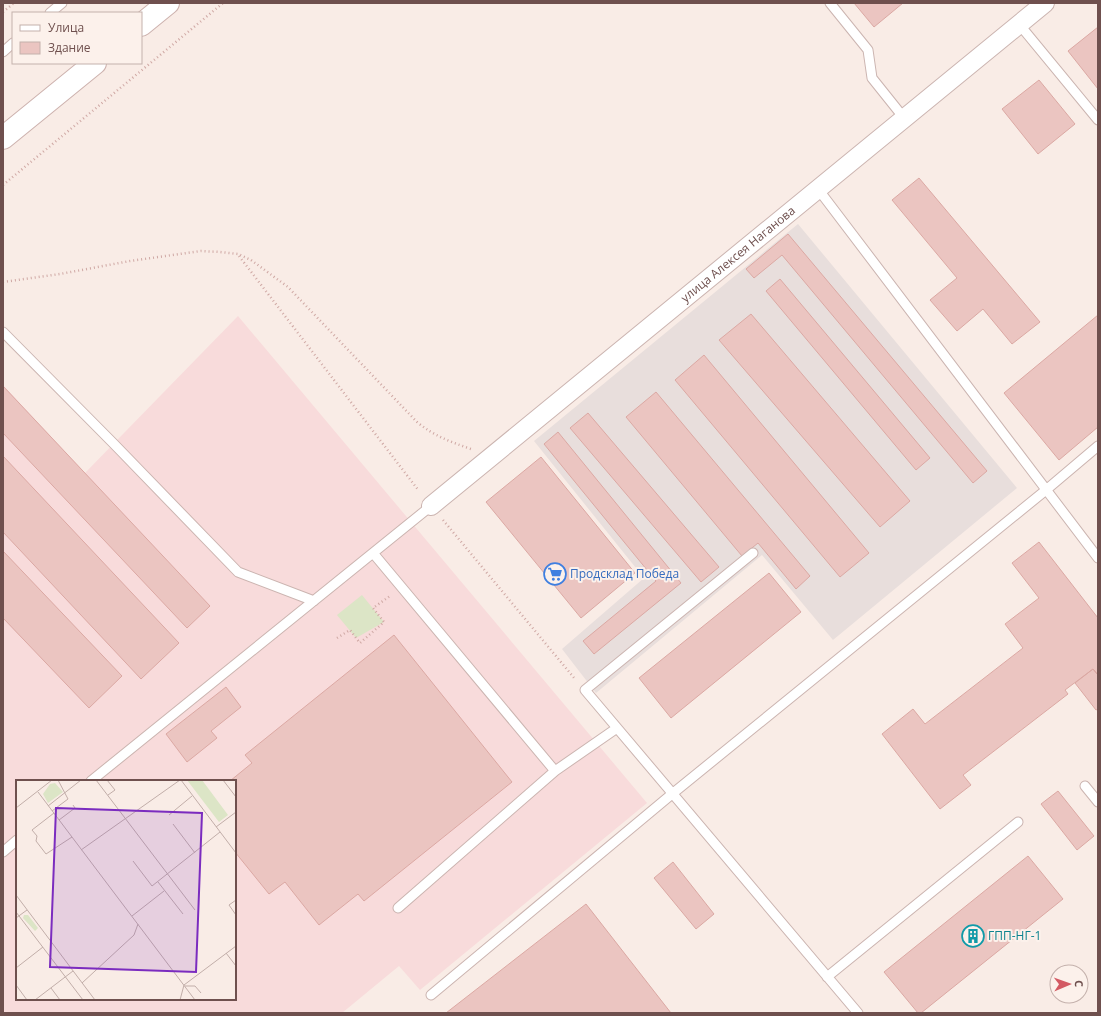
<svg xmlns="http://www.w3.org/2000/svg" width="1101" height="1016" viewBox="0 0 1101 1016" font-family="'Open Sans',sans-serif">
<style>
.commercial{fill:#f8dbdb;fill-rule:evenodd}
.industrial{fill:#e8dedc}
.green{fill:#dce5c6}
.building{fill:#ebc5c1;stroke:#dba8a3}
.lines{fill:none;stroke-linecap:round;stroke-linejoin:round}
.lane-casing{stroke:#cbb4b0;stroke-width:11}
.street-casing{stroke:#cbb4b0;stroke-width:20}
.secondary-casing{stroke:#cdb2ae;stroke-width:24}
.path{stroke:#cfa8a4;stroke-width:2.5;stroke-dasharray:1 3;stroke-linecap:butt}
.lane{stroke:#fff;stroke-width:9}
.street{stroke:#fff;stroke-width:18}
.secondary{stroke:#fff;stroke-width:22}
.labels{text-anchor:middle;stroke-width:4;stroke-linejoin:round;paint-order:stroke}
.street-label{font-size:12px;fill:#6f504e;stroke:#fcf1eb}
.shop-label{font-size:12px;fill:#366cbe;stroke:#fcf1eb;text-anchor:start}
.culture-label{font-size:12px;fill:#0d838f;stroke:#fcf1eb;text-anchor:start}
.inset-road{fill:none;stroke:#c2aea9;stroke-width:1}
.view{fill:#7b2cbf;fill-opacity:0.15;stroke:#7b2cbf;stroke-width:2}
.inset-edge{fill:none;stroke:#6f504e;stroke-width:2}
</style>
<rect width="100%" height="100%" fill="#f9ece6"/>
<path class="commercial" d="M238,316L647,803L420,990L399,966L342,1013H3V385L85,473ZM17,781H235V999H17Z"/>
<path class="industrial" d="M798,224L1017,488L833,640L762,555L596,693L562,649L644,578L534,441Z"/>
<path class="green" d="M362,595L384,622L356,638L337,615Z"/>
<path class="building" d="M854,3H903L874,27Z
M1098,27V89L1068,51Z
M1039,80L1075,124L1038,154L1002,109Z
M919,178L1040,322L1012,344L983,309L957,331L930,300L957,278L892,200Z
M788,234L987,471L973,483L782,255L754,278L746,269Z
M780,279L930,458L916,470L766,291Z
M751,314L910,501L880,527L719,340Z
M1098,315V427L1059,460L1004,393Z
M704,355L869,553L840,577L675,380Z
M3,386L210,606L187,628L3,433Z
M656,392L810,576L796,589L758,543L742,556L626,417Z
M588,413L719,567L701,582L570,428Z
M558,432L681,583L594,654L583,641L656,581L544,444Z
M3,456L179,643L141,679L3,532Z
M541,457L635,573L581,618L486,502Z
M1039,542L1098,618V675L1093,669L1065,690L1068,694L963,775L971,785L940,809L882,734L913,709L925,724L1023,648L1005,624L1039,598L1012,563Z
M3,551L122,676L89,708L3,618Z
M769,573L801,612L671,718L639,678Z
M394,635L512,782L364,901L358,894L319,925L285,882L269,894L235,852V781H230L252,763L245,755Z
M1093,669L1098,675V709L1096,710L1075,683Z
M226,687L241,707L211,731L217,738L187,762L166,734Z
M1058,791L1094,836L1077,850L1041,804Z
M1028,856L1063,899L921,1013H918L884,972Z
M673,862L714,914L696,929L654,878Z
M586,904L671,1013H446Z"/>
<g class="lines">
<g class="lane-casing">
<path id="lane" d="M830,3L868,50L872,78L904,118
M50,13L62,3
M1019,24L1098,120
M3,52L13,43
M818,189L1098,558
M3,332L114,444L238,572L314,601
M373,553L555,771
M753,553L585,690L858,1013
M91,781L431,506
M1085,786L1098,802
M3,852L17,840
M398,908L555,771L617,728
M827,977L1018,822
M431,995L672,794L1046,490L1098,446"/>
</g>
<g class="street-casing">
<g id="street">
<path id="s1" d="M431,506L1045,3"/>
</g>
</g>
<g class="secondary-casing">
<path id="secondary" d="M141,25L168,3
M3,138L95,63"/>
</g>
<path class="path" d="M3,12L14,3
M3,185L223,3
M239,256L419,491
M3,282L60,274L130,261L201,251L220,252L238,254L251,260L288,287L417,422C434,436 451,442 471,449
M443,520L575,679
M337,638L350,630L360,643L384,622L373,608L390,596"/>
<use href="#lane" class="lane"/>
<use href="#street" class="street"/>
<use href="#secondary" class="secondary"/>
</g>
<defs>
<g id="supermarket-ring" transform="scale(1.15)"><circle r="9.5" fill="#fcf1eb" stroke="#3f7fe0" stroke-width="1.5"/><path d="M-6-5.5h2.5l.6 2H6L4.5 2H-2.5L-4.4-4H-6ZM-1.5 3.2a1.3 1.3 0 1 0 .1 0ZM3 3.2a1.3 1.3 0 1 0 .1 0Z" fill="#3f7fe0"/></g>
<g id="building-ring" transform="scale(1.15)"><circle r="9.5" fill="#fcf1eb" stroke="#0f9aa8" stroke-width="1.5"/><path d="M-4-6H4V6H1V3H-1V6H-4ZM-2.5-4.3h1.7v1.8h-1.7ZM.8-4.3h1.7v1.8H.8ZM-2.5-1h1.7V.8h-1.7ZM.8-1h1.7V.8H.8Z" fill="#0f9aa8"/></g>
</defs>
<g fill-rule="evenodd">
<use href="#supermarket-ring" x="555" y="574"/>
<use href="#building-ring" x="973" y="936"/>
</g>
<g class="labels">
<g class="street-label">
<text dy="4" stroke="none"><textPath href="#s1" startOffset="397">улица Алексея Наганова</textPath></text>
</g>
<g class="shop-label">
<text x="570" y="578">Продсклад Победа</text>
</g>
<g class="culture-label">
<text x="988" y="940">ГПП-НГ-1</text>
</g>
</g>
<g transform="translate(16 780)">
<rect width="220" height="220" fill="#f9ece6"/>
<path d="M171,0H186L212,35L203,42ZM39,3L47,12L32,23L27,14L34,4ZM8,135H12L22,148L19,151L7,138Z" fill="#dce5c6"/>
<path class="inset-road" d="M80,0L179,130M91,0L99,10L92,15M165,0L220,73M207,0L220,17M22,12L179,220M32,26L65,0M0,28L36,0M36,31L52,19L42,0M38,33L16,50L21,56L20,61L30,74L56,57M153,35L176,16M43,40L59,28L57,25M157,44L179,73M200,47L220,32M65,70L164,0M117,81L136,106L204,52M142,102L167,134M0,115L79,220M220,120L213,125L220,135M0,132L67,220M116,136L148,111M0,138L11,130M210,173L220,186M0,188L27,167M66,203L118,155L122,144M0,205L11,220M168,205L220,166M169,206H179L185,213M35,208L44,220M19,220L57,191M164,220L168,205"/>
<path class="view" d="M40,28L186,33L180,192L34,187Z"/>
<rect width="220" height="220" class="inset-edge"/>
</g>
<rect width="1101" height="1016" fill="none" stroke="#6f504e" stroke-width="8"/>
<rect x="12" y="12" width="130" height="52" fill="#fcf1eb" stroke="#c4b1ac"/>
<rect x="20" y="25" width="20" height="6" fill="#ffffff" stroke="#c4b1ac"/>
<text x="48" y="32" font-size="12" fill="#6f504e">Улица</text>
<rect x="20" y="42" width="20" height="12" fill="#ebc5c1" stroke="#c4b1ac"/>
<text x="48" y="52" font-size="12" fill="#6f504e">Здание</text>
<g transform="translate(1069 984) rotate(88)"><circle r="19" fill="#fcf1eb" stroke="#c4b1ac"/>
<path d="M0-3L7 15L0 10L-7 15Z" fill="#d35a63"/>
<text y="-6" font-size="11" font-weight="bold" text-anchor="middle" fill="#6f504e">С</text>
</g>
</svg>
